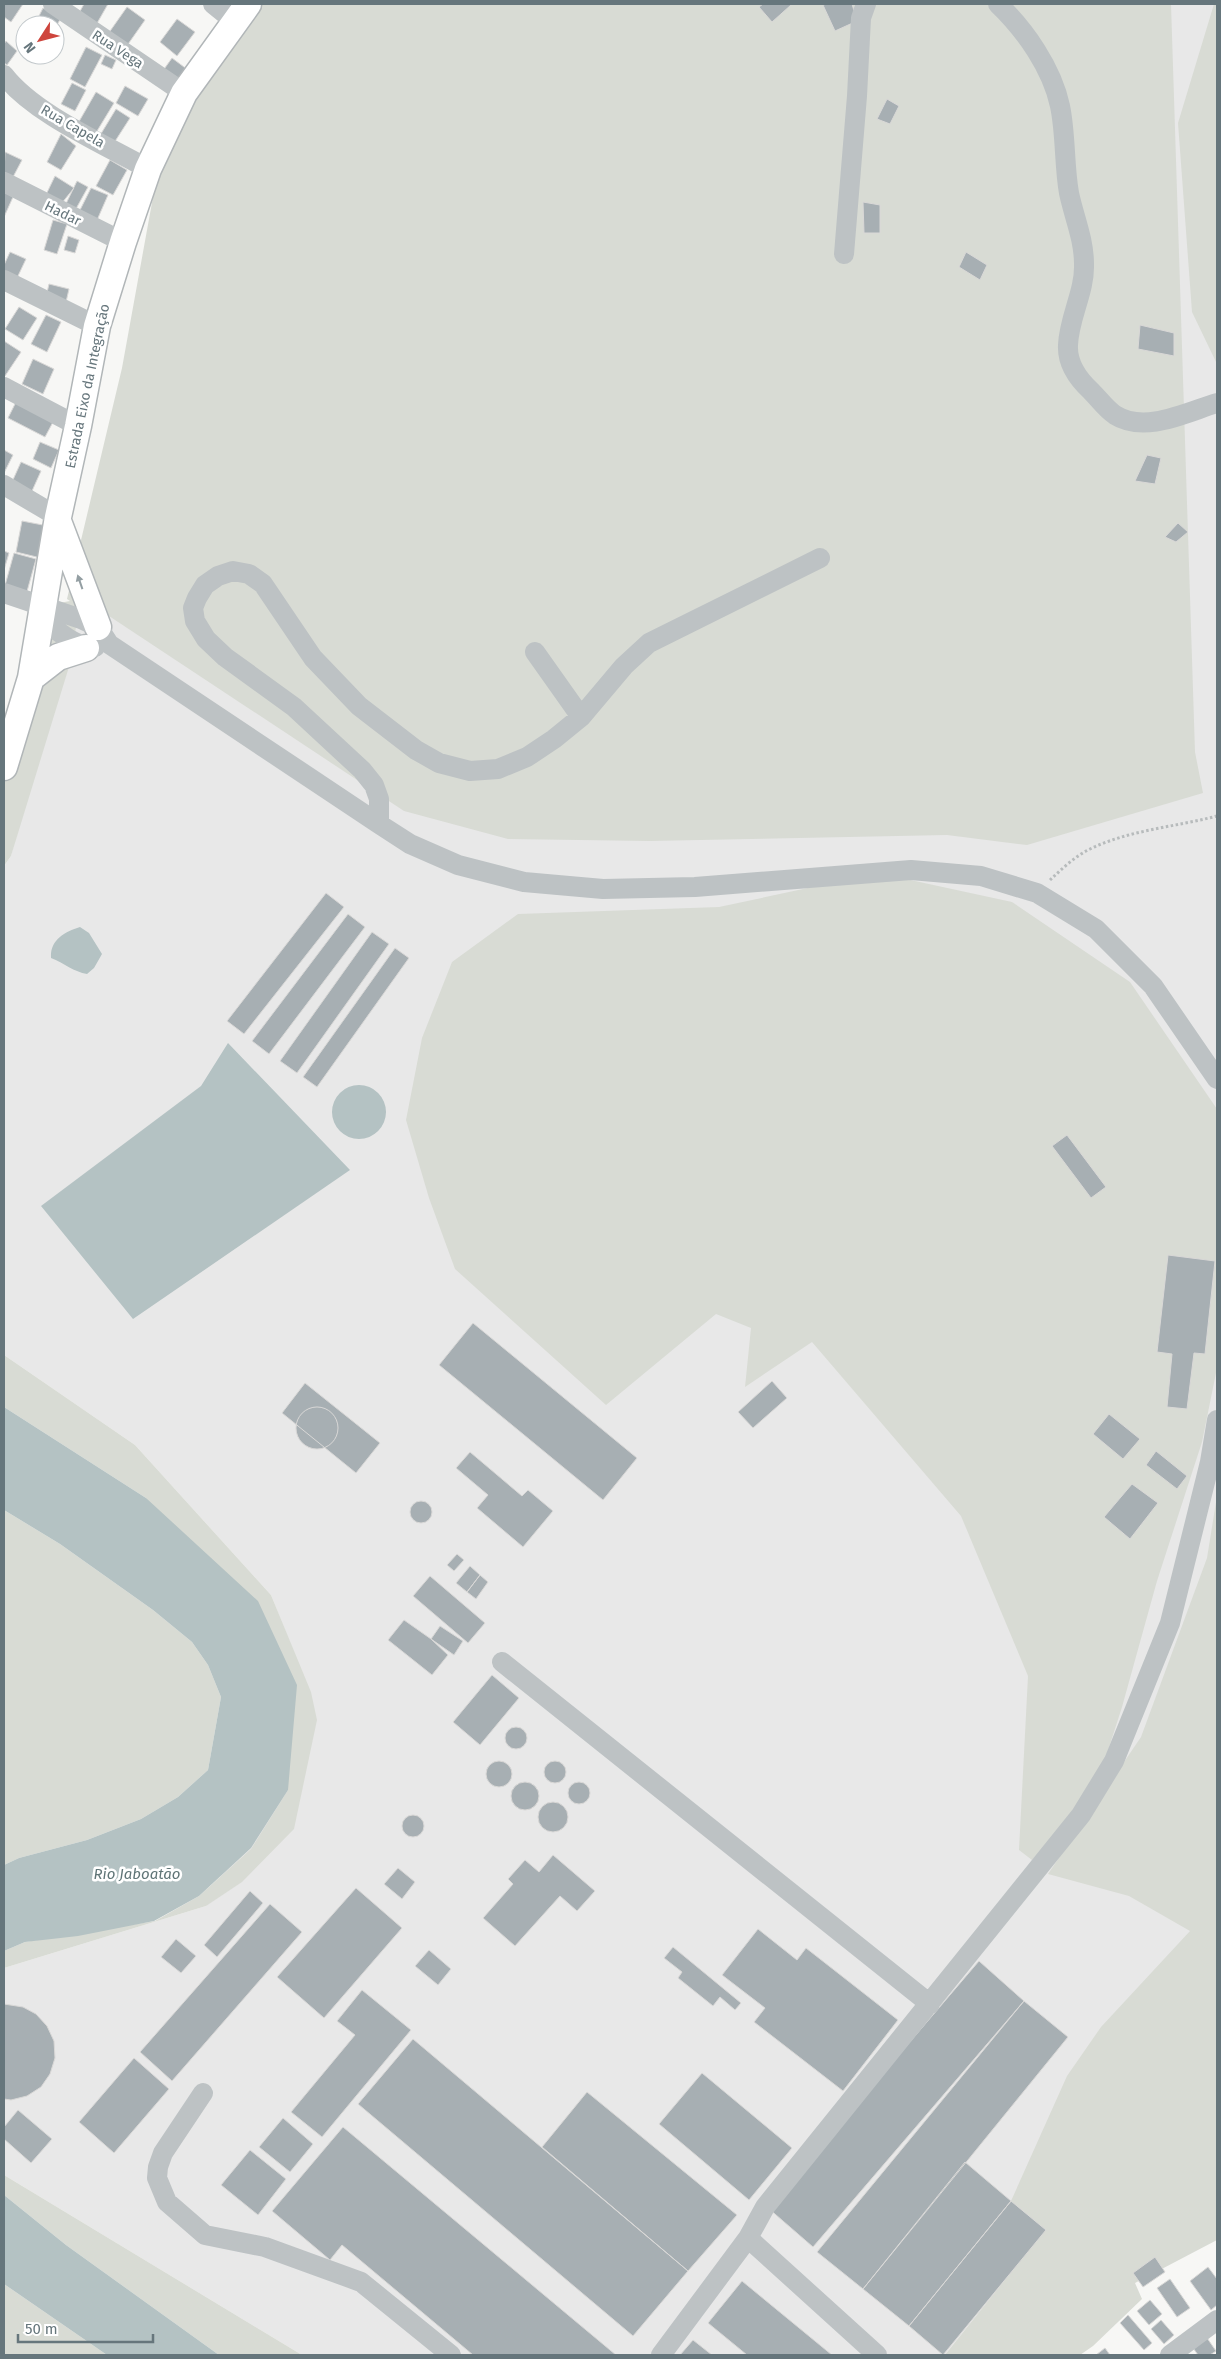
<svg xmlns="http://www.w3.org/2000/svg" width="1221" height="2359" viewBox="0 0 1221 2359" font-family="'Fira Sans',sans-serif">
<style>
.built{fill:#e8e8e8}
.green{fill:#d8dbd4}
.water{fill:#b4c2c3}
.building{fill:#a7afb3;stroke:#d9d8d7}
.lines{fill:none;stroke-linecap:round;stroke-linejoin:round}
.major-casing{stroke:#b1b6b8;stroke-width:29}
.path{stroke:#b7bbbc;stroke-width:3;stroke-dasharray:2.5 2.5;stroke-linecap:butt}
.minor{stroke:#bdc2c4;stroke-width:20}
.major{stroke:#fff;stroke-width:26}
.oneway{fill:#949fa3}
.labels{text-anchor:middle;stroke-width:5;stroke-linejoin:round;paint-order:stroke}
.street-label{font-size:14px;fill:#66767c;stroke:#fff}
.water-label{font-size:15px;font-style:italic;fill:#607577;stroke:#fff}
</style>
<rect width="100%" height="100%" fill="#f7f7f5"/>
<path class="built" d="M286,4H1217V2205L1039,2355H302L4,2175V1968L206,1906L310,1692L271,1595L135,1445L4,1355V866L11,856L79,604Z"/>
<path class="green" d="M256,4H1171L1195,752L1203,793L1027,845L947,835L649,841L508,839L404,811L109,616L79,604L72,657L11,856L4,866V736L43,606L70,601L67,599L122,368L155,186L198,93Z
M1214,4H1217V364L1192,312L1178,123Z
M878,873L1012,902L1130,982L1217,1109V1368L1202,1442L1157,1581L1122,1707L1094,1794L1032,1860L1019,1850L1028,1676L961,1516L812,1342L745,1387L751,1328L716,1314L606,1405L455,1269L429,1198L406,1120L422,1038L452,962L518,914L719,907Z
M4,1355L135,1445L271,1595L311,1692L317,1720L294,1829L242,1882L206,1906L4,1968V1951L25,1942L155,1921L199,1896L251,1849L288,1790L146,1498L4,1407Z
M1217,1496V2240L1135,2283L1142,2299L1093,2346L1080,2355H945L1045,2230L1011,2201L1067,2076L1101,2027L1190,1931L1129,1896L1048,1874L1141,1737L1207,1558Z
M4,1510L60,1544L153,1610L192,1642L208,1665L221,1697L208,1770L178,1797L141,1819L87,1840L19,1858L4,1865Z
M4,2175L302,2355H219L66,2245L4,2195Z
M4,2284L107,2355H4Z"/>
<path class="water" d="M80,927L89,933L102,954L94,968L87,974C74,972 64,963 51,958C50,940 64,932 80,927Z
M228,1043L350,1170L133,1319L41,1206L201,1086Z
M332 1112a27 27 0 1 1 54 0a27 27 0 1 1-54 0Z
M4,1407L146,1498L258,1601L297,1685L288,1790L251,1848L199,1896L154,1921L78,1936L25,1942L4,1951V1865L19,1858L87,1840L141,1819L178,1797L208,1770L221,1697L208,1665L192,1642L153,1610L60,1544L4,1510Z
M4,2195L66,2245L219,2355H107L4,2284Z"/>
<path class="building" d="M4,4H23L11,22L4,17Z
M84,4H108L96,25L78,15Z
M763,4H790L791,5L772,22L759,7Z
M828,4H852L857,21L835,31L823,5Z
M127,7L145,20L126,47L108,34Z
M43,8L61,18L55,28V25H41L36,22Z
M177,19L195,32L177,56L160,42Z
M6,41L17,51L7,65L4,63V44Z
M86,47L102,55L85,87L70,79Z
M105,55L116,60L112,69L101,64Z
M172,58L188,70L178,84L162,72Z
M72,83L86,90L75,111L61,104Z
M125,86L148,99L138,116L116,103Z
M96,92L114,103L94,136L77,125Z
M887,99L899,106L890,124L877,119Z
M116,109L130,118L112,146L99,137Z
M61,134L76,146L61,170L47,162Z
M5,152L22,160L13,177L4,172Z
M110,160L127,170L113,195L96,186Z
M55,176L74,188L57,209L42,203Z
M77,181L88,187L72,216L62,212Z
M91,188L108,195L94,227L76,218Z
M4,192L13,197L4,217Z
M863,202L880,205V233H864Z
M53,220L67,224L57,254L44,250Z
M68,236L79,240L75,253L64,250Z
M10,252L26,259L17,278L4,272V265Z
M966,252L987,265L980,280L959,267Z
M49,284L69,289L66,302L46,297Z
M19,307L37,318L23,340L5,329Z
M46,315L61,322L47,352L31,344Z
M1140,325L1174,333V356L1138,349Z
M4,341L21,352L5,376L4,375Z
M33,359L54,369L43,394L22,384Z
M16,402L53,422L45,437L8,418Z
M40,442L59,450L51,468L33,459Z
M4,450L13,455L4,473Z
M1147,455L1161,458L1155,484L1135,481Z
M21,462L41,471L32,491L12,482Z
M22,521L48,526L41,558L16,552Z
M1178,523L1188,532L1176,542L1165,537Z
M4,551L9,553L4,570Z
M14,553L36,559L26,595L4,589Z
M326,893L344,907L244,1034L227,1021Z
M348,914L365,927L269,1054L252,1041Z
M372,932L389,944L297,1073L280,1061Z
M395,948L409,958L317,1087L303,1077Z
M1067,1135L1106,1187L1091,1198L1052,1146Z
M1168,1255L1215,1261L1205,1354L1194,1353L1187,1409L1167,1407L1172,1354L1157,1352Z
M473,1323L637,1458L603,1500L439,1365Z
M772,1381L787,1398L753,1428L738,1412Z
M305,1383L380,1443L356,1473L282,1413Z
M296 1428a21 21 0 1 1 42 0a21 21 0 1 1-42 0Z
M1109,1414L1140,1439L1123,1459L1093,1434Z
M1156,1451L1187,1476L1177,1489L1146,1465Z
M470,1452L522,1496L528,1490L553,1511L523,1547L477,1508L488,1495L456,1468Z
M1132,1484L1158,1503L1130,1539L1104,1517Z
M410 1512a11 11 0 1 1 22 0a11 11 0 1 1-22 0Z
M457,1554L464,1560L454,1571L447,1565Z
M470,1566L480,1575L467,1592L456,1583Z
M480,1575L488,1582L476,1599L467,1592Z
M430,1576L485,1623L468,1643L413,1596Z
M404,1620L431,1639L448,1655L432,1675L388,1640Z
M440,1626L463,1641L454,1655L431,1639Z
M492,1675L519,1698L480,1745L453,1722Z
M505 1738a11 11 0 1 1 22 0a11 11 0 1 1-22 0Z
M486 1774a13 13 0 1 1 26 0a13 13 0 1 1-26 0Z
M544 1772a11 11 0 1 1 22 0a11 11 0 1 1-22 0Z
M568 1793a11 11 0 1 1 22 0a11 11 0 1 1-22 0Z
M511 1796a14 14 0 1 1 28 0a14 14 0 1 1-28 0Z
M538 1817a15 15 0 1 1 30 0a15 15 0 1 1-30 0Z
M402 1826a11 11 0 1 1 22 0a11 11 0 1 1-22 0Z
M553,1855L595,1891L577,1911L560,1896L515,1946L483,1918L513,1884L508,1879L525,1860L539,1872Z
M398,1868L415,1882L402,1899L384,1884Z
M356,1888L402,1928L324,2018L277,1977Z
M250,1891L263,1903L217,1957L204,1945Z
M270,1904L302,1932L172,2081L140,2052Z
M758,1929L797,1960L806,1948L898,2020L843,2091L754,2022L765,2008L722,1975Z
M176,1939L196,1956L181,1973L161,1957Z
M673,1947L741,2003L735,2010L720,1997L713,2006L678,1978L682,1972L664,1958Z
M429,1950L451,1969L438,1985L415,1966Z
M979,1961L1024,2001L813,2247L768,2208Z
M362,1990L411,2030L322,2137L291,2112L355,2035L337,2021Z
M1024,2001L1068,2037L863,2289L817,2252Z
M4,2004L23,2007L36,2014L47,2026L54,2041L55,2058L50,2074L41,2087L27,2096L11,2100L4,2099Z
M413,2039L688,2271L633,2336L358,2104Z
M134,2058L169,2089L114,2153L79,2122Z
M702,2073L792,2148L749,2200L659,2124Z
M587,2092L737,2215L688,2271L542,2147Z
M18,2110L52,2139L31,2163L4,2139V2127Z
M283,2118L313,2144L290,2172L259,2147Z
M343,2127L616,2355H473L342,2245L330,2260L272,2211Z
M250,2150L286,2179L258,2215L221,2185Z
M965,2162L1011,2201L909,2326L863,2289Z
M1011,2201L1046,2230L943,2355L909,2326Z
M1155,2257L1165,2272L1143,2287L1133,2273Z
M1208,2267L1217,2279V2305L1211,2310L1190,2281Z
M1170,2279L1190,2308L1177,2317L1157,2288Z
M742,2281L832,2355H747L708,2323Z
M1150,2300L1162,2314L1149,2325L1137,2311Z
M1128,2315L1152,2343L1144,2350L1120,2323Z
M1161,2320L1174,2335L1164,2344L1151,2329Z
M1205,2335L1216,2351L1210,2355H1198L1191,2345Z
M693,2340L712,2355H680Z
M1105,2348L1110,2355H1096Z"/>
<g class="lines">
<g class="major-casing">
<path id="major" d="M58,521L98,627
M31,678L58,657L86,648
M4,767L31,678L58,517L78,426L97,326L123,242L148,169L184,93L248,4"/>
</g>
<path class="path" d="M1050,880C1062,869 1075,856 1090,849C1129,830 1175,827 1217,816"/>
<path class="minor" d="M53,4L184,93
M213,4L234,21
M998,4C1025,30 1052,68 1060,106C1066,135 1064,165 1069,193C1074,217 1084,239 1084,264C1085,292 1069,317 1068,345C1067,363 1078,379 1091,391C1099,399 1106,409 1115,415C1145,434 1187,412 1217,403
M4,75C34,114 104,144 148,169
M4,182L123,242
M844,254L857,96L861,18L866,4
M4,280L97,326
M4,387L78,426
M4,485L58,517
M4,593L81,619L98,627L109,644L379,824L410,844L458,865L524,882L603,889L695,887L911,870L981,876L1037,893L1096,929L1153,986L1217,1079
M41,618C56,630 76,648 95,647
M535,652L581,717
M379,824V799L374,785L362,770L294,707L225,657L206,639L195,621L193,608L197,598L205,585L218,576L233,571L249,574L263,584L313,658L359,706L416,750L439,763L470,771L498,769L527,757L554,739L581,717L624,666L649,643L820,558
M502,1662L930,2004
M203,2093L163,2153L158,2167L157,2178L167,2202L205,2235L265,2247L361,2282L451,2355
M748,2238L877,2355
M661,2355L748,2238L765,2207L1081,1815L1114,1761L1170,1623L1210,1462L1217,1420
M1170,2355L1217,2320"/>
<use href="#major" class="major"/>
</g>
<defs><path id="oneway-solid" d="M-6-.8H1V-3.2L6.5 0L1 3.2V.8H-6Z" transform="scale(1.25)"/></defs>
<use class="oneway" href="#oneway-solid" transform="translate(80 582) rotate(-109)"/>
<g class="labels">
<g class="street-label">
<text transform="translate(118 49) rotate(33)" y="5">Rua Vega</text>
<text transform="translate(73 126) rotate(30)" y="5">Rua Capela</text>
<text transform="translate(63 213) rotate(26)" y="5">Hadar</text>
<text transform="translate(87 386) rotate(-78)" y="5">Estrada Eixo da Integração</text>
</g>
<g class="water-label">
<text x="137" y="1879">Rio Jaboatão</text>
</g>
</g>
<rect width="1221" height="2359" fill="none" stroke="#66767c" stroke-width="10"/>
<g transform="translate(40 40) rotate(234)"><circle r="24" fill="#ffffff" stroke="#c2c8cb"/>
<path d="M0-4L9 19L0 12L-9 19Z" fill="#ce453d"/>
<text y="-8" font-size="14" font-weight="bold" text-anchor="middle" fill="#66767c">N</text>
</g>
<path d="M18 2334v8h135v-8" fill="none" stroke="#66767c" stroke-width="2.5"/>
<text x="25" y="2334" font-size="15" fill="#66767c" stroke="#ffffff" stroke-width="4" paint-order="stroke">50 m</text>
</svg>
